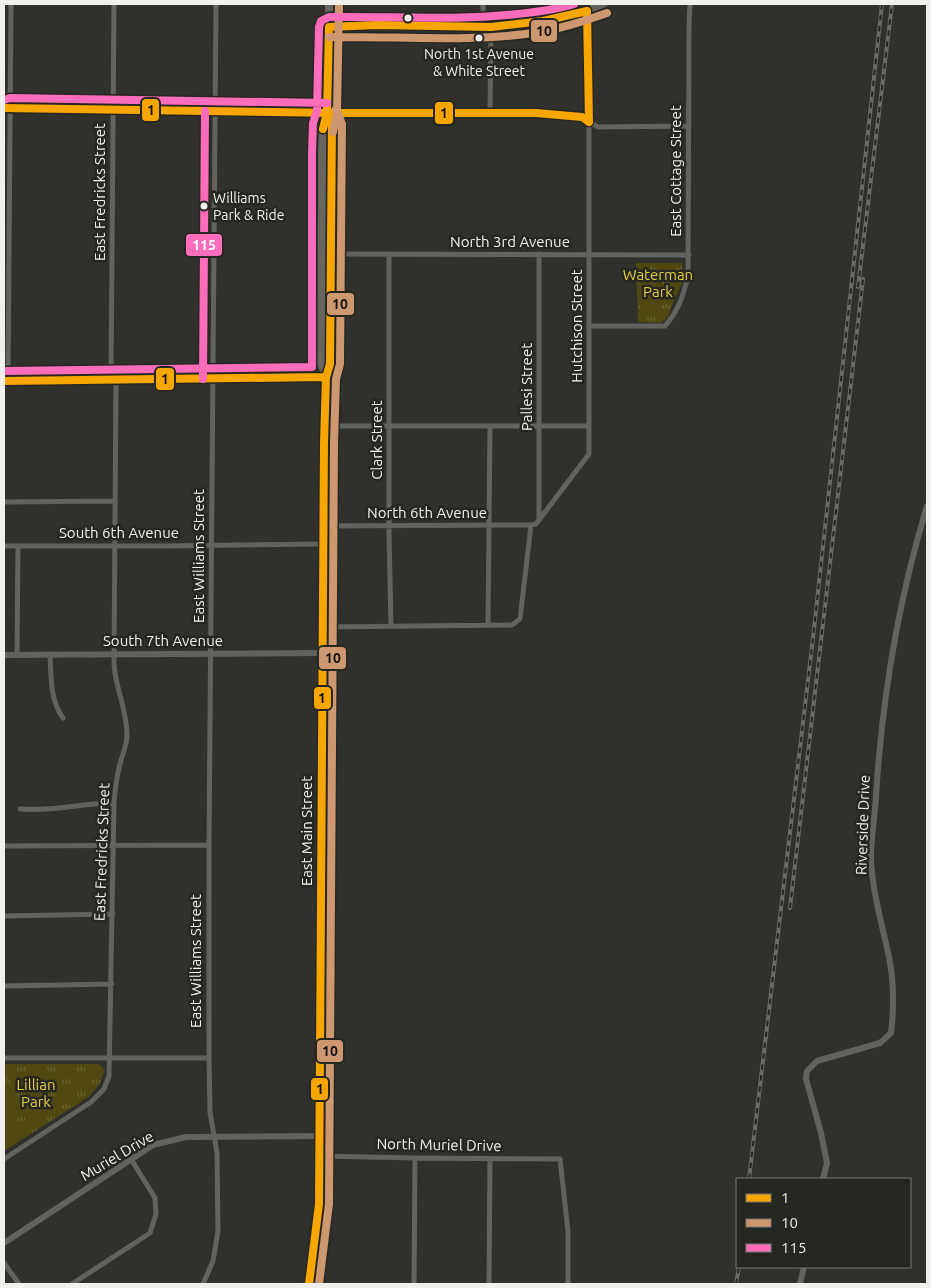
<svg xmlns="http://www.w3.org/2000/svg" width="931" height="1288" viewBox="0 0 931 1288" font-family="Ubuntu,sans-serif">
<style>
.grass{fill:url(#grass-tufts)}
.pitch{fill:#4f4811}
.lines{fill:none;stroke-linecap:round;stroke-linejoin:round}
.minor{stroke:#62625f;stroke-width:5}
.tertiary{stroke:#62625f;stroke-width:6}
.secondary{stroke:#62625f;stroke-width:7}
.primary{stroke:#66665e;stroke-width:8}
.rail-casing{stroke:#696968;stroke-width:4}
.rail{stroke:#272722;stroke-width:2;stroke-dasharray:5.5;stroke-linecap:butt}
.bus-1-casing{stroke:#272722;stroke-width:11}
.bus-2-casing{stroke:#272722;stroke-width:11}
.bus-3-casing{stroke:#272722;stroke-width:11}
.bus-1{stroke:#f7a600;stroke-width:8}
.bus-2{stroke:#cd976f;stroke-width:8}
.bus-3{stroke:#fb6dba;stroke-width:8}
.bus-dot{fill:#f1f0ed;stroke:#272722;stroke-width:2}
.labels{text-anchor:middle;stroke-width:5;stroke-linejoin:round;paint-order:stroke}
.bus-label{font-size:14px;fill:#f1f0ed;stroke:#272722}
.street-label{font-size:15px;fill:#f1f0ed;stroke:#272722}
.park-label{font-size:15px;fill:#e1cf40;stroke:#272722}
.line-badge{stroke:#272722;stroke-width:2}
.badge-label{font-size:14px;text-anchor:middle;font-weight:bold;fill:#fff}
.pale-badge-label{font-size:14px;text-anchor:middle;font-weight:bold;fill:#111}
</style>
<defs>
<pattern id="grass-tufts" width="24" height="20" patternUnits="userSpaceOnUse" patternTransform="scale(1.25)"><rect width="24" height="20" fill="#4f4811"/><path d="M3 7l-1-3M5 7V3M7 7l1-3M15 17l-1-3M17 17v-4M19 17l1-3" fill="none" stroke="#696334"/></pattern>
</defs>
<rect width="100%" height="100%" fill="#30302d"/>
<path class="grass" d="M636,263H682V283L674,300L668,317L661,323L638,322Z
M4,1064H99L105,1070L100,1083L90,1096L4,1151Z"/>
<path class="pitch" d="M7,1081C10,1098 22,1126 11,1140H4V1082Z"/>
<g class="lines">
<path class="minor" d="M483,27V4
M4,108L339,113H536L582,117L598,127L689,126
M490,113L491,27
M331,254L689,255
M389,254V534L391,626
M539,254V519
M589,326H665C679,310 683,296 688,276L689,25L690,4
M111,380L114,4
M8,381L11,4
M324,426H589
M4,502L115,501
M323,526L531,525
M4,546H164L323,544
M488,625L490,426
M322,627L512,625L520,619L531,525L536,524L589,454V74L587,11
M50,654C51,675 50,701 63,718
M17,655L18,546
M20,809C51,812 83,803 114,803
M4,846L209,845
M4,916L113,914
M4,986L112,984
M4,1058H209
M319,1156L415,1158L560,1159L568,1231V1284
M4,1159L91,1102L104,1089L109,1076L114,803C115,791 116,780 119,768C121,757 127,747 127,735C127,709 115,688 114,663L116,380
M4,1263L19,1284
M72,1284L150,1233L156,1214L155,1198L131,1159
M203,1284L213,1261L218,1231L217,1153L210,1112L209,1058V845L216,4
M414,1284L415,1158
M489,1284L490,1159"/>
<path class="tertiary" d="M4,655L322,653
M823,1179L827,1163L821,1133L806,1079L807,1071L817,1061L880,1043L891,1033C894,1008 894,982 889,957C882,924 872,891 871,857C871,837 875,816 876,796C882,700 899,598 927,506
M4,1243L153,1145L186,1137L319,1136
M800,1284L804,1267"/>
<path class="secondary" d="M329,27C418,24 520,39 604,4"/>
<path class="primary" d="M326,377L321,363L322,153L323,124L327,113L329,4
M4,381L326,377
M309,1284L319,1204L324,443L326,377L330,364L332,124L327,113"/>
<g class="rail-casing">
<path id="rail" d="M858,287L892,4
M790,908L863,279
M749,1179L813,638L882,4
M736,1284L739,1267"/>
</g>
<use href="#rail" class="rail"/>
<g class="bus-1-casing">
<path id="bus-1" d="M4,108L339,113H536L582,117L589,122
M323,129L327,113L329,27L377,25L491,27L543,21L587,11L589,122
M4,381L326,377
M309,1284L319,1204L324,443L326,377L330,364L332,124L327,113"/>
</g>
<g class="bus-2-casing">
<path id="bus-2" d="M329,37C399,36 471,43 540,32C563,28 585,21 607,13
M333,132L337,113L339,4
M319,1284L329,1204L334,443L336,379L340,364L342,124L336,109"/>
</g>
<g class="bus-3-casing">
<path id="bus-3" d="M4,100L10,98L327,103
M4,371L312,367V153L313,123L317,111L319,27L321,21L329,17C391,16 455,21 517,14C536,12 556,10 574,4
M203,379L205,111"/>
</g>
<use href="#bus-1" class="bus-1"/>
<use href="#bus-2" class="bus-2"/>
<use href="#bus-3" class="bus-3"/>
</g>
<g class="bus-dot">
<circle cx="408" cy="18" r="4.5"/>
<circle cx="479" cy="38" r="4.5"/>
<circle cx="204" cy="206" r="4.5"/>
</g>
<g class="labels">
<g class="bus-label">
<text x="479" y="59">North 1st Avenue<tspan x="479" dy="17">&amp; White Street</tspan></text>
<text x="213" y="203" text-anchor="start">Williams<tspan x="213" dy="17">Park &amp; Ride</tspan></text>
</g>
<g class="street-label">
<text transform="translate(676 171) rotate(-90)" y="5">East Cottage Street</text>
<text transform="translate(100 192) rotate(-90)" y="5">East Fredricks Street</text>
<text x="510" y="247">North 3rd Avenue</text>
<text transform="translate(577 326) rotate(-90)" y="5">Hutchison Street</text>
<text transform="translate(527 387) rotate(-90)" y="5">Pallesi Street</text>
<text transform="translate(377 440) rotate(-90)" y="5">Clark Street</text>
<text x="427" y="518">North 6th Avenue</text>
<text x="119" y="538">South 6th Avenue</text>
<text transform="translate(199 556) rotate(-90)" y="5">East Williams Street</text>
<text x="163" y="646">South 7th Avenue</text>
<text transform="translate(863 825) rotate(-88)" y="5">Riverside Drive</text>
<text transform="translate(307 831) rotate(-90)" y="5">East Main Street</text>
<text transform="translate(102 852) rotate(-88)" y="5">East Fredricks Street</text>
<text transform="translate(196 961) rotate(-90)" y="5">East Williams Street</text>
<text transform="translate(439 1145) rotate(1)" y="5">North Muriel Drive</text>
<text transform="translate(117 1156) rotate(-31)" y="5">Muriel Drive</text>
</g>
<g class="park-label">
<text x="658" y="280">Waterman<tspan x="658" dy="17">Park</tspan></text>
<text x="36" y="1090">Lillian<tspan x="36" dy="17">Park</tspan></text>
</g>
</g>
<g class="line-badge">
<rect x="530" y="19" width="28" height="24" rx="5" fill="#cd976f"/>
<rect x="141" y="98" width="19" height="24" rx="5" fill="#f7a600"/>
<rect x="434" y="101" width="20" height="24" rx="5" fill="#f7a600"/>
<rect x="185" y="233" width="38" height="24" rx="5" fill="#fb6dba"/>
<rect x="326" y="292" width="29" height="24" rx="5" fill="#cd976f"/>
<rect x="155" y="367" width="20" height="24" rx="5" fill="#f7a600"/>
<rect x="318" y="646" width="29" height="24" rx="5" fill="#cd976f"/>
<rect x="313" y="686" width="19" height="24" rx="5" fill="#f7a600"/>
<rect x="316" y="1039" width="28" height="24" rx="5" fill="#cd976f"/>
<rect x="310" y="1077" width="19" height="24" rx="5" fill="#f7a600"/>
</g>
<g class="badge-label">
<text x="204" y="250">115</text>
</g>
<g class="pale-badge-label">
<text x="544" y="36">10</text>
<text x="151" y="115">1</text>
<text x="444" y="118">1</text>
<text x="340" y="309">10</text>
<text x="165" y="384">1</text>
<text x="333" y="663">10</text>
<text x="322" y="703">1</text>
<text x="330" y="1056">10</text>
<text x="320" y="1094">1</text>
</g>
<rect width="931" height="1288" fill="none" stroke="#f1f0ed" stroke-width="10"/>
<rect x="736" y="1178" width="175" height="90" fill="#272722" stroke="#787773"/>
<rect x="746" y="1194" width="25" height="8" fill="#f7a600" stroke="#787773"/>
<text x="781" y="1203" font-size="15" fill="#f1f0ed">1</text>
<rect x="746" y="1219" width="25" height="8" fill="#cd976f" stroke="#787773"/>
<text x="781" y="1228" font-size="15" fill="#f1f0ed">10</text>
<rect x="746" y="1244" width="25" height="8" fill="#fb6dba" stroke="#787773"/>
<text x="781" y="1253" font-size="15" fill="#f1f0ed">115</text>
</svg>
